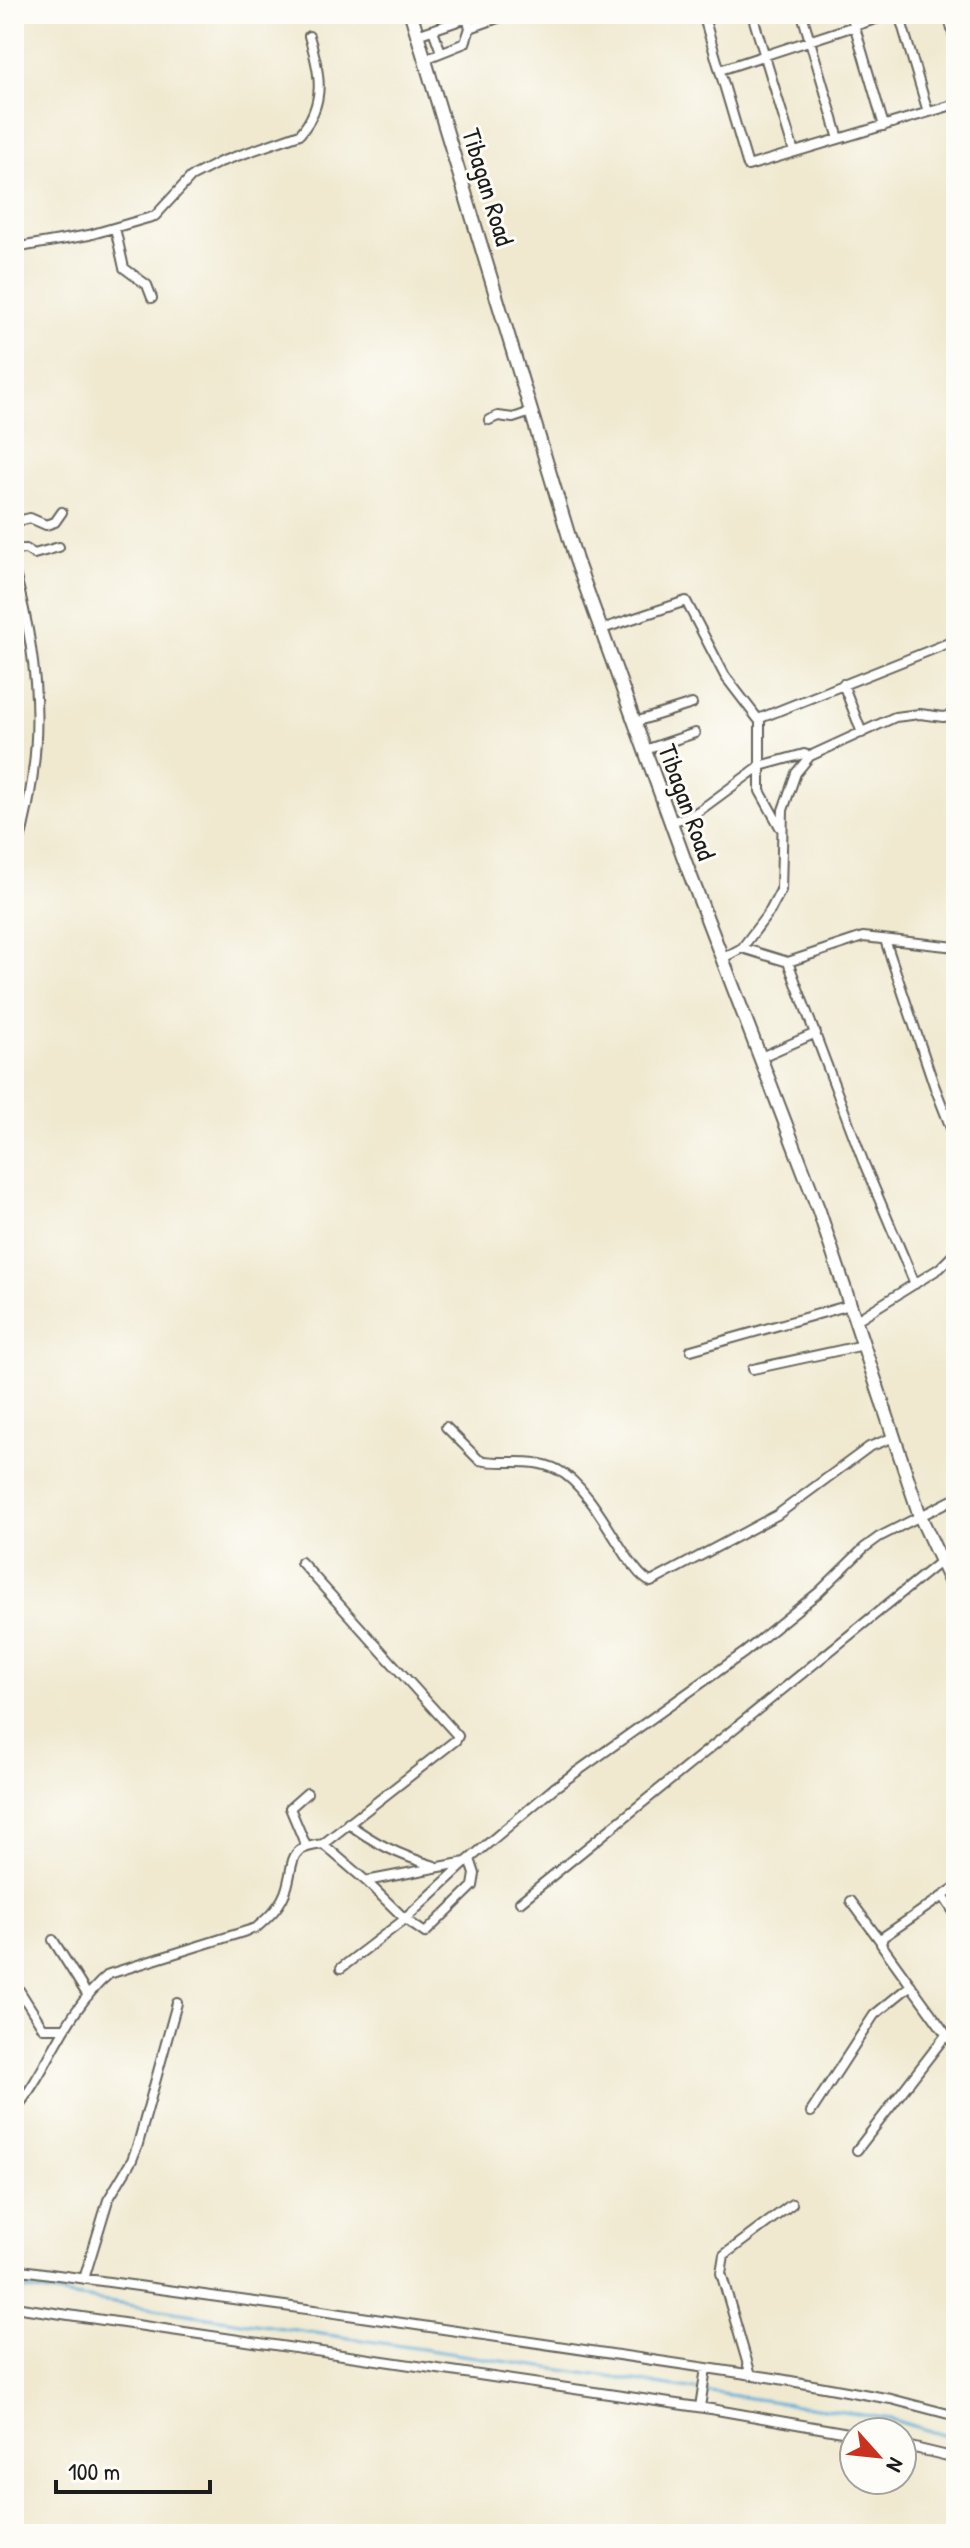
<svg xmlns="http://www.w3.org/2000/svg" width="970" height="2548" viewBox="0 0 970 2548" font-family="'Patrick Hand',sans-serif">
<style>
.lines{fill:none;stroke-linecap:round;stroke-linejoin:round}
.stream{stroke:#5baad5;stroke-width:3}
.minor-casing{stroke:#66645b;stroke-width:12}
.secondary-casing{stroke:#66645b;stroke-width:16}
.minor{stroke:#fff;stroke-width:8}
.secondary{stroke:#fff;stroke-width:12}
.labels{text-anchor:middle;stroke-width:6;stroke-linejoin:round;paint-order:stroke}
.street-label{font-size:26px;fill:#1c1c1c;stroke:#fdfcf7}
</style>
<rect width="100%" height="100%" fill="#fdfcf7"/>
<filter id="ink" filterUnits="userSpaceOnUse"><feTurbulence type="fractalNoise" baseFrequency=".0125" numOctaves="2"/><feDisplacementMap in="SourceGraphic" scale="16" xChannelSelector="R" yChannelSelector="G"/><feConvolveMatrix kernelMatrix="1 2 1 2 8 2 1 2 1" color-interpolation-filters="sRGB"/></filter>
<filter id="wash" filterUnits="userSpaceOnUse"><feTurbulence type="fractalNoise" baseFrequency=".006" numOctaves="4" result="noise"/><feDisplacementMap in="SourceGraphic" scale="32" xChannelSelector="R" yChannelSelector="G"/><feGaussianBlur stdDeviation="1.8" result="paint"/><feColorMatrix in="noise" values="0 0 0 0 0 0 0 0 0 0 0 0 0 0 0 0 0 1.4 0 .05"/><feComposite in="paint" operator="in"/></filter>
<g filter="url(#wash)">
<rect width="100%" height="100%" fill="#f0e9d0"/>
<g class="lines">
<path class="stream" d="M14,2288L890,2419L956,2439"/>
</g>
</g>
<g filter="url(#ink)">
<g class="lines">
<g class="minor-casing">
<path id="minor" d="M703,14L748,166L956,104
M752,14L794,152
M802,14L839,139
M851,14L884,126
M899,14L928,112
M948,14L956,45
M470,28L509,14
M433,30L441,52
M417,35L467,18
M425,59L465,43L470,28L466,14
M720,70L891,14
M115,228L124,268L147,285L152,298
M14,248L89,235L155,216L191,177L220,162L300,134C327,102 320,72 309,36
M489,420L498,416L513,418L531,412
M14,522L30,518L46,525L55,522L62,512
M14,550L26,549L34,554L59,547
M14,570C43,673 45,759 14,862
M602,629L686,601L725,676L758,719L956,640
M843,684L862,733
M635,722L692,704
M645,750L695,733
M671,822L692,815L703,808L760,766V719
M780,827L760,791V766L804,754L810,756
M885,940L934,1085L956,1141
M742,948L788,962L863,937L956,947
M723,958L742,948L770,911L781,890L783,810L796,773L810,756L895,717L920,714L943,717L956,715
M788,962L863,1161L915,1284
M761,1057L816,1033
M855,1321L940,1268L956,1252
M691,1350L850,1305
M753,1369L864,1345
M446,1427L479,1460C507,1466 529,1456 558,1470C597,1490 628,1575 651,1582L777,1515L869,1447L894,1437
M301,1562L458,1736L456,1740L323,1844
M348,1823C373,1843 404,1857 435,1866
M306,1846L290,1808L307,1793
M366,1881L405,1919L425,1933L473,1886L475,1874L470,1859
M956,1887L883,1937L881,1944L956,2048
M943,1896L956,1915
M851,1901L881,1942
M520,1902L941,1561
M53,1940L88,1996
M341,1968L405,1919L466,1862
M14,1982L43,2028H63
M14,2111C50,2068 64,2012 109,1974L256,1928C270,1916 282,1905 287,1887C295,1859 287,1848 323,1844L366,1881L466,1862L554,1788L745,1652L819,1592L864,1548L879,1537L956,1498
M811,2112L874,2015L911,1985
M857,2150L946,2035
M14,2269L321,2311L774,2378L891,2399L956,2416
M84,2279L108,2200L132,2160L138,2144L177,2003
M14,2307L711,2409L854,2434
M751,2375L721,2273L724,2255L792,2204
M700,2407L706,2368
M902,2445L956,2458"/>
</g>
<g class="secondary-casing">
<path id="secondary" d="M411,14L576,560L686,864L819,1211L920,1516L956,1594"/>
</g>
<use href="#minor" class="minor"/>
<use href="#secondary" class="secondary"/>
</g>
</g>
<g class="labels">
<g class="street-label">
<text transform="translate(488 187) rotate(73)" y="9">Tibagan Road</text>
<text transform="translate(687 802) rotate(70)" y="9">Tibagan Road</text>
</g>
</g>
<rect width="970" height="2548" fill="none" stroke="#fdfcf7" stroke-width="48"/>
<g transform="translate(878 2456) rotate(117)"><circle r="38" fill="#fdfcf7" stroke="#a3a29f" stroke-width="2"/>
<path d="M0-6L14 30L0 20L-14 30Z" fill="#c8321e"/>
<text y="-12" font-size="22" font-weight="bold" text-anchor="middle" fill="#1c1c1c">N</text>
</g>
<path d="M56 2480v12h154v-12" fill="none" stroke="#1c1c1c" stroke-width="4"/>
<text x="68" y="2480" font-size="24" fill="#1c1c1c" stroke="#fdfcf7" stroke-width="6" paint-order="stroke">100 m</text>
</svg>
